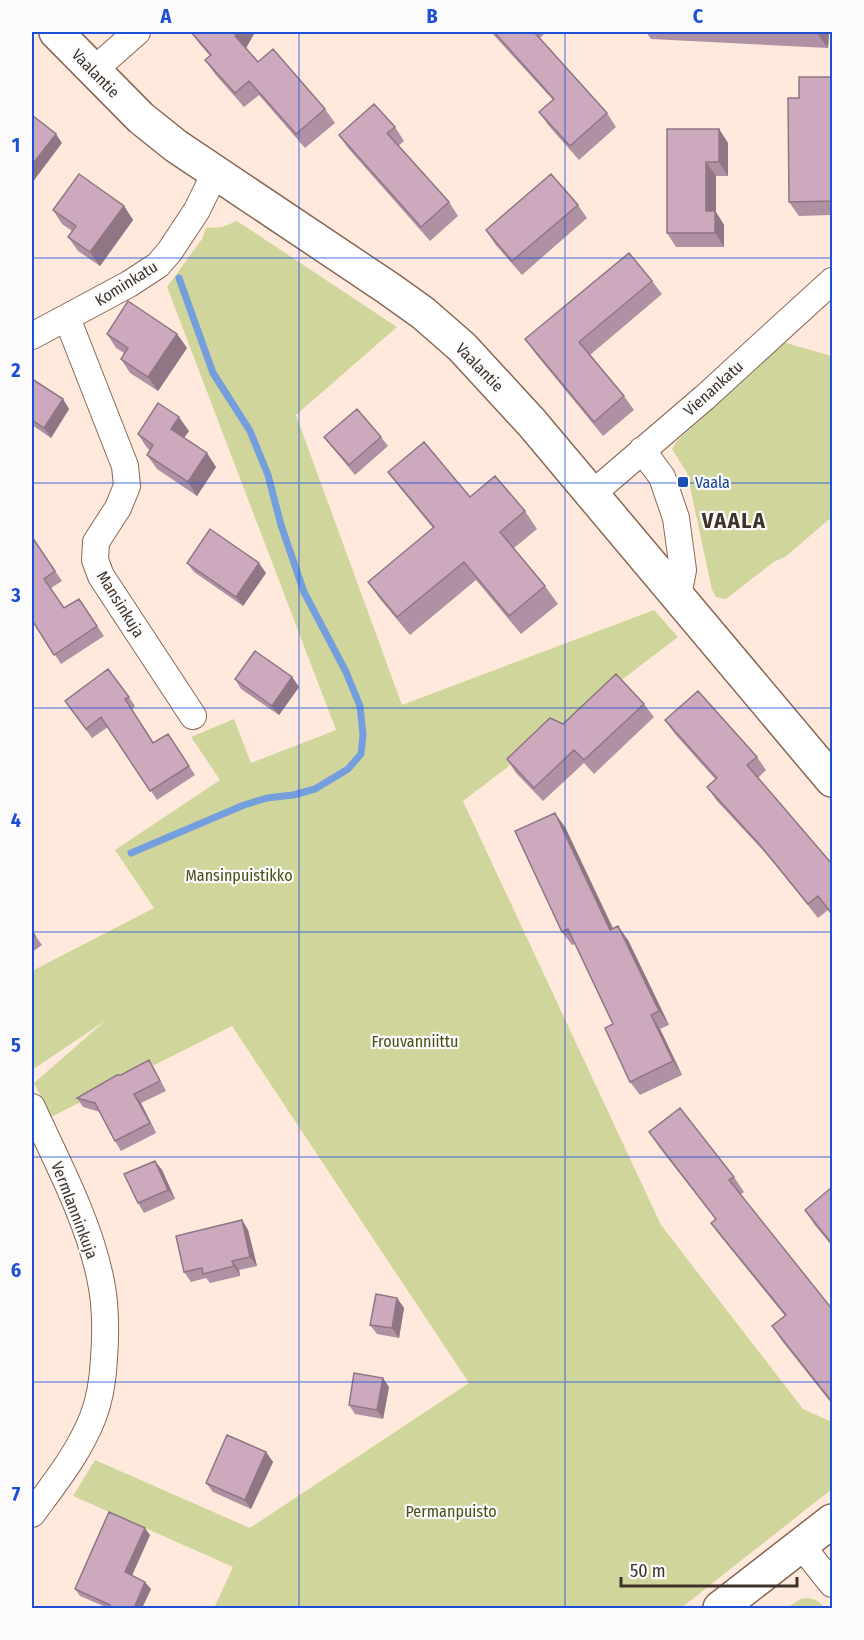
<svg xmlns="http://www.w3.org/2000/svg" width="864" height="1640" viewBox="0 0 864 1640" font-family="'Fira Sans Condensed',sans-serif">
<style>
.green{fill:#d0d69b}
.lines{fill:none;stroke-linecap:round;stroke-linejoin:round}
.stream{stroke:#749edd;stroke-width:7}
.minor-casing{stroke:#876855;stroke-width:28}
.tertiary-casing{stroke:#876855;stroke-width:36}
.minor{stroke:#fff;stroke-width:26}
.tertiary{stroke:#fff;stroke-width:33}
.wall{fill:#b091a3}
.shaded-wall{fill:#907684}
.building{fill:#cda9bd;stroke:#907684;stroke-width:1.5}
.grid{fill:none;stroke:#1d4ed8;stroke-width:1.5;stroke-opacity:0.55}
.transit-dot{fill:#1a4fb4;stroke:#fbfbfb;stroke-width:2}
.labels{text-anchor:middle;stroke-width:4.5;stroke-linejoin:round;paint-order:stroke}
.street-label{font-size:16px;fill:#3f3229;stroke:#fbfbfb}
.transit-label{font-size:16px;fill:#164399;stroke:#fbfbfb;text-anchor:start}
.park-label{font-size:16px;fill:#4b4f14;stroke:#fbfbfb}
.district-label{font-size:22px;font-weight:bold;letter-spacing:1.5px;fill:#3f3229;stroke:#fbfbfb}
.neatline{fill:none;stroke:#1d4ed8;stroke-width:2}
.grid-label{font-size:20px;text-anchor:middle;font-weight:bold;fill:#1d4ed8}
</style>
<rect width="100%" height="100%" fill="#ffe9dc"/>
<path class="green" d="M237,221L397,327L296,415L402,705L654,610L678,637L463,801L661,1225L803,1409L832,1422V1489L681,1608H214L233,1567L73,1496L95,1460L250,1528L469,1383L232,1026L51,1117L34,1083L105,1021L32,1070V971L154,908L115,850L220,780L191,737L234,719L251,763L336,730L167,287L202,239L206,228L222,227Z
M779,341L832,356V517L785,557L775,561L726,599L716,597L712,590L687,473L672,449L677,441L707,414Z
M808,1598L816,1600L823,1605L818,1608H787L800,1599Z"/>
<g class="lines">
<path class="stream" d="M131,853L244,805L267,798L293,795L315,789L348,769L361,754L363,735L360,706L346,672L304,592L281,525L268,475L250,431L213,373L179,278"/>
<g class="minor-casing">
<path id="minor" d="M94,70L137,32
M67,318L125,466L127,486L118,508L96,542L95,560L101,576L193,716
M32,336L129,284L158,265L170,251L197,210L215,173
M642,450L662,477L676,518L683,570L678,596
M592,494L704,398L832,281
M32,1107C56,1160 88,1219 100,1277C106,1303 106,1332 104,1359C103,1378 100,1399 93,1417C79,1453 54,1484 32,1514
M801,1545L832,1584"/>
</g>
<g class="tertiary-casing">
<path id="tertiary" d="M56,32L141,118L176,146L388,288L423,313L462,347L532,423L832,780
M720,1608L832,1521"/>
</g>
<use href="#minor" class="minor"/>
<use href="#tertiary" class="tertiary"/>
</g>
<path class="wall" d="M191,32H255L246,48L258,62L325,109L335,123L305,148L259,95L244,107L215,74L205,60L210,56L199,43Z
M491,32H544L545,33L540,38L607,113L616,127L579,160L549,126L539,112L553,100Z
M646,32H829L828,48L651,39Z
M832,77V215L799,216L789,202Z
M395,127L404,141L398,146L449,202L458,216L430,241L348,148L339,135Z
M719,129L728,143V176H716V212L724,225V247H676L667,233Z
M578,205L587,218L522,275L495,244L486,230Z
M124,206L133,220L100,266L78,251L68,237L72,231L62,224L53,210Z
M652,281L662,294L590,355L624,396L634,410L603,436L535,353L525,339Z
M107,334H177L187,348L158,391L130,373L121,359L124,353L116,348Z
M32,379L63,399L69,409L51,438L32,425Z
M189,431L184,438L216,467L197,496L157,469L147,455L150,450L147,448L138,434Z
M324,437H381L388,446L355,475L331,446Z
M388,472L470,497L525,511L537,529L514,548L545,586L558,604L521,634L476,580L410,635L380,599L368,582L433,528L401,489Z
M32,537L62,581L51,588L64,608L79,599L104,636L61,664L32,620Z
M187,563L266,573L243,606L194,572Z
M292,677L299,687L279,715L241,689L235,679Z
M129,697L135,706L132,709L154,743L168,734L195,775L157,800L108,727L92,738L72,711Z
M644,704L654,717L594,774L584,763L543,801L516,773L507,759L563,724Z
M665,720L757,757L766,770L758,778L832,864V916L828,910L818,918L770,858L717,801L707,787L716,780L675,734Z
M565,827L613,928L628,940L669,1025L660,1029L682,1075L640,1095L630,1082L613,1024L575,944L572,945L562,932Z
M32,931L42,945L32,952Z
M149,1060L155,1070L166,1091L141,1103L156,1133L121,1151L115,1141L100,1112L83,1107L77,1098Z
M649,1132L734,1177L744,1192L740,1195L832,1309V1404L782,1341L772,1326L785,1316L722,1238L711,1223L716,1220L659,1147Z
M155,1161L162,1170L175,1199L144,1213L138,1203Z
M832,1187V1246L814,1224L805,1210Z
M242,1220L248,1230L257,1266L239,1270L240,1276L210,1283L206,1278L191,1282L184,1272Z
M397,1298L404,1308L399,1338L377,1334L370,1325Z
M389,1387L383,1419L355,1414L349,1405Z
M266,1452L273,1462L251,1509L213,1492L206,1483Z
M150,1535L132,1575L151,1589L142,1608H108L80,1596L75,1589Z"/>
<path class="shaded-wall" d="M238,32H255L245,50L235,36Z
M816,32H829L828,48Z
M831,101L832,103V203V201Z
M719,129L728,143V176L719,162Z
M56,134L62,143L32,183V165Z
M706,162L716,176V212L724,225V247L715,233L706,211Z
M124,206L133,220L100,266L90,252Z
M177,334L187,348L158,391L148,377Z
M63,399L69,409L51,438L44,428Z
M179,417L189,431L180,443L171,429Z
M207,453L216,467L197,496L188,482Z
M259,563L266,573L243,606L236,597Z
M292,677L299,687L279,715L272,706Z
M555,813L565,827L620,944L610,930Z
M618,926L628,940L669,1025L659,1011Z
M651,1015L660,1029L682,1075L673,1061Z
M134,1094L141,1103L156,1133L150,1123Z
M155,1161L162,1170L175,1199L168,1190Z
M242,1220L248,1230L257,1266L250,1257Z
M232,1261L239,1270L240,1276L234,1266Z
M397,1298L404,1308L399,1338L392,1328Z
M383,1378L389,1387L383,1419L377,1410Z
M266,1452L273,1462L251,1509L245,1500Z
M145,1528L150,1535L130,1580L125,1572Z
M145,1582L151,1589L142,1608H134Z"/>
<path class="building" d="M191,32H238L235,36L258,62L273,49L325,109L296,134L249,81L235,93L205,60L211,55Z
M494,32H534L607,113L570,146L539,112L554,99Z
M799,77H832V101H831L832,201L789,202L788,98H799Z
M374,104L395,127L387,133L449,202L421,227L339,135Z
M32,115L56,134L32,165Z
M667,129H719V162H706V211H715V233H667Z
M79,174L124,206L90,252L68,237L76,226L53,210Z
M551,174L578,205L512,261L486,230Z
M629,253L652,281L579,342L624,396L594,422L525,339Z
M128,301L177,334L148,377L121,359L128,348L107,334Z
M32,379L63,399L44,428L32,420Z
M158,403L179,417L171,429L207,453L188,482L147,455L153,445L138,434Z
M357,409L381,437L349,465L324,437Z
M424,442L470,497L495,476L525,511L500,532L545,586L509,616L464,562L397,617L368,582L434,527L388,472Z
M210,529L259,563L236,597L187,563Z
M32,537L55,571L44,579L64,608L79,599L97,626L54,655L32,620Z
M255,651L292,677L272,706L235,679Z
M108,669L129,697L125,699L153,743L168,734L189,766L150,791L101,717L86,729L65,701Z
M616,674L644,704L584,760L574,750L534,788L507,759L550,718L563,724Z
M698,691L757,757L747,765L832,864V914L818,896L808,904L760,845L707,787L717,778L665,720Z
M555,813L610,930L618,926L659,1011L651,1015L673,1061L630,1082L605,1028L613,1024L568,929L562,932L515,831Z
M32,931L35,936L32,938Z
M149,1060L160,1081L134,1094L150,1123L115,1141L95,1103L77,1098L117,1075H121Z
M680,1108L734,1177L729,1180L832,1309V1402L772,1326L786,1315L711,1223L716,1219L649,1132Z
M155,1161L168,1190L138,1203L124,1174Z
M832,1187V1244L805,1210Z
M242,1220L250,1257L232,1261L234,1266L203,1274L202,1268L184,1272L176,1236Z
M376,1294L397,1298L392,1328L370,1325Z
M354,1373L383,1378L377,1410L349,1405Z
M227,1435L266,1452L245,1500L206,1483Z
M109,1512L145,1528L125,1572L145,1582L134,1608H109L110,1605L75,1589Z"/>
<path class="grid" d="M299,32V1608M565,32V1608M32,258H832M32,483H832M32,708H832M32,932H832M32,1157H832M32,1382H832"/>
<rect class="transit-dot" x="677" y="476" width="12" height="12" rx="3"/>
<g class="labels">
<g class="street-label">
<text transform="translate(96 73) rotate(46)" y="6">Vaalantie</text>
<text transform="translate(126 283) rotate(-32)" y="6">Kominkatu</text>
<text transform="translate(480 367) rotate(46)" y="6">Vaalantie</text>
<text transform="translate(713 388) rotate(-42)" y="6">Vienankatu</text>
<text transform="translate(121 604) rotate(58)" y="6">Mansinkuja</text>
<text transform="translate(75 1210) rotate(69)" y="6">Vermlanninkuja</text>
</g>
<g class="transit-label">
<text x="695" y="488">Vaala</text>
</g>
<g class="park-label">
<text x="239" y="881">Mansinpuistikko</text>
<text x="415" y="1047">Frouvanniittu</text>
<text x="451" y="1517">Permanpuisto</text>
</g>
<g class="district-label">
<text x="734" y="528">VAALA</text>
</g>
</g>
<rect width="864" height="1640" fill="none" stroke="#fbfbfb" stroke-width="66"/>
<path d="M621 1577v9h176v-9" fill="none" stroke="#3f3229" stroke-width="3"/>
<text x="630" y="1577" font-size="18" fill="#3f3229" stroke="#fbfbfb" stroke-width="4.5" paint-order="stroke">50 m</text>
<rect x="33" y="33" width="798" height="1574" class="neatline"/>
<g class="grid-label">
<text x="166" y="23">A</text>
<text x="432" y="23">B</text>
<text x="698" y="23">C</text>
<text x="16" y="152">1</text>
<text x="16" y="377">2</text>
<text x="16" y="602">3</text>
<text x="16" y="827">4</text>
<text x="16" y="1052">5</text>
<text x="16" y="1277">6</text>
<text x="16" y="1501">7</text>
</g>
</svg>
